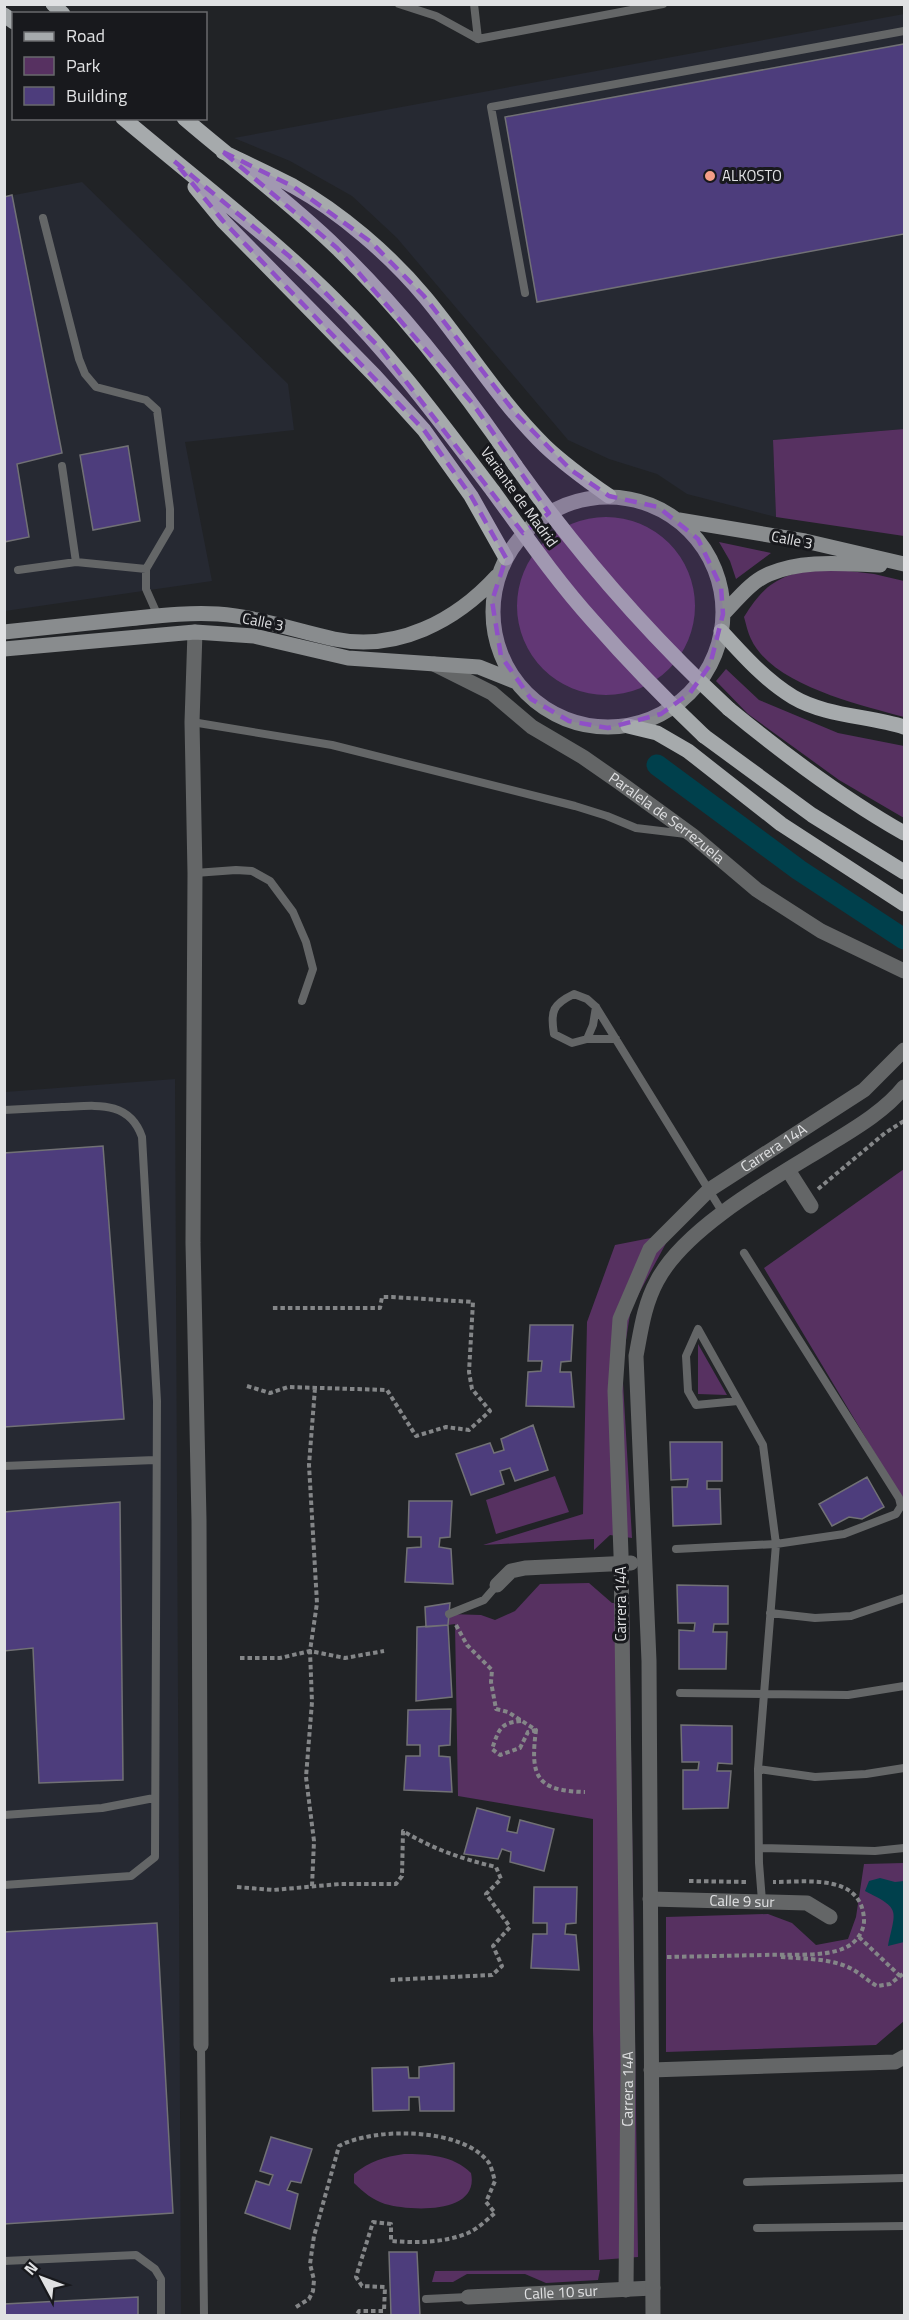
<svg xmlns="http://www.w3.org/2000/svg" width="909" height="2320" viewBox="0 0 909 2320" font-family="'Titillium Web',sans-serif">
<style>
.built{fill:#262932}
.green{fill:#573161}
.water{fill:#00404c}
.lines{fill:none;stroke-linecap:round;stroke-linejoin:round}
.canal{stroke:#00404c;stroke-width:21}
.building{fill:#4d3d7c;stroke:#717175;stroke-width:1.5}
.path{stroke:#848688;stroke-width:4;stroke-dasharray:4.5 3;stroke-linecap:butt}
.service{stroke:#646667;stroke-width:8}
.minor{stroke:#646667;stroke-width:15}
.secondary{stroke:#898c8e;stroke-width:15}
.primary{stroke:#a6aaac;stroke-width:15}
.primary-bridge{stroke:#a6aaac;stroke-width:15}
.marked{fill:#8f50c6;fill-opacity:0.2;stroke:#8f50c6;stroke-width:4.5;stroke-dasharray:12 8;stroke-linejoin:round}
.poi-dot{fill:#f49e87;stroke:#18191d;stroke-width:2}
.labels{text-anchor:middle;stroke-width:6;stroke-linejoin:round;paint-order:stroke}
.poi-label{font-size:15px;fill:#e0e1e3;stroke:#18191d;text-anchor:start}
.street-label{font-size:15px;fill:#e0e1e3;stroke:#18191d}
</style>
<rect width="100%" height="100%" fill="#212326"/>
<path class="built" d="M904,14V429L773,440L776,517L687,494L657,474L609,459L568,440L397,238L352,196L290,161L234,138Z
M82,182L288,384L294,430L185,442L212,581L5,611L4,197Z
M175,1079L181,2315L5,2316V1092Z"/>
<path class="green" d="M904,429V536L776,517L773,440Z
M517 606a89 89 0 1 1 178 0a89 89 0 1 1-178 0Z
M719,542L771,553L736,579L730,561Z
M824,568L874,574L904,581V717C860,705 772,685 751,639C748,633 746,624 744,617C766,581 782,574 824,568Z
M726,669L759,700L838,733L904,746V818L839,780L748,714L716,681Z
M904,1169V1502L764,1268Z
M671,1234L631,1308L622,1365L632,1538L610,1535L594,1550V1539L483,1545L583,1514L587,1322L615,1245Z
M698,1344L727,1395L698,1394Z
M555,1476L569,1512L496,1534L486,1500Z
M589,1583L612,1603L629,1602L638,2257L599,2260L593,2030V1819L458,1796L455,1624L448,1625L449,1614L481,1615L495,1620L515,1611L540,1584Z
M904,1863V2021L876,2045L666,2052V1917L768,1914L792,1923L816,1945L848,1939L856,1917L864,1864Z
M404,2154C427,2154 453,2155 471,2173C480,2215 410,2211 385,2204C373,2200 363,2192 354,2183V2174C370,2161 384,2157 404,2154Z
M600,2270L598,2280L546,2283L525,2274H467L453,2282H432L435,2271Z"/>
<path class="water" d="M880,1878L895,1882L904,1881V1942L888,1946C896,1909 901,1909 865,1891L869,1881Z"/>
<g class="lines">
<path class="canal" d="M657,765L799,870L904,939"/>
</g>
<path class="building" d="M904,44V234L537,302L505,117Z
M12,195L62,453L17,464L29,537L4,542V197Z
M128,446L140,521L93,530L80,455Z
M103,1146L124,1419L4,1427V1153Z
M530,1325H573L571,1361L561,1362L560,1372H571L574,1407L526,1406L528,1372L541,1371L542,1361H528Z
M533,1425L548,1470L515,1481L510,1468L500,1471L504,1484L471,1495L456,1454L490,1443L494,1453L504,1450L501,1439Z
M670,1442H722V1481H707V1489H720L721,1524L673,1526L672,1487H687L688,1479L671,1480Z
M867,1477L884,1507L862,1519L849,1517L832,1526L819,1504Z
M409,1501H452L450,1537L440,1538L439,1547L451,1549L453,1584L405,1582L407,1548L421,1547V1537H408Z
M120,1502L123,1780L39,1783L33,1648L4,1651V1512Z
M677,1585L728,1586V1624H714L713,1632H727L726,1669H679V1630L694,1631L695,1623H678Z
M450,1603L448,1625L426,1627L425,1607Z
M448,1625L452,1697L416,1701L417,1627Z
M451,1709L450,1745L439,1746V1756L450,1757L452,1792L404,1790L406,1756H420V1745H407L408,1710Z
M681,1725L732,1726V1764L718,1763L717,1771H731L728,1808L683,1809V1770H698L699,1762H682Z
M477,1808L510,1817L507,1831L517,1833L520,1820L554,1829L544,1871L510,1862L511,1852L502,1849L498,1859L464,1854Z
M534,1887H577L576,1923L566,1924L565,1934L576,1935L579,1970L531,1968L533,1934H547V1923H533Z
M157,1923L173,2213L4,2224V1932Z
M454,2063V2111H420L419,2097H409V2110L373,2111L372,2068L408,2067L409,2078H419V2067Z
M271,2137L312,2149L301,2183L291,2181L287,2190L298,2194L290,2229L245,2213L256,2181L269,2185L273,2175L260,2171Z
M389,2252H417L420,2316H391Z
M138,2297V2316H4V2304Z"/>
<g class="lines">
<path class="path" d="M818,1189L885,1133L904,1121
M247,1386L270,1393L288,1387L387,1390L416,1436L446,1427L469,1430L490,1411L472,1389L469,1372L473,1302L392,1297H382L380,1308H272
M456,1625L467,1645L492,1670L491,1682L496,1709L508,1712L536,1730C530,1776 536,1791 585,1792
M240,1658H280L310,1651L345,1658L384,1651
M521,1721C500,1723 499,1729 492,1749L500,1755L520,1748L528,1732L536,1730
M689,1881L747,1882
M312,1886L314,1841L306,1777L312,1702L310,1651L317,1603L309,1465L315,1388
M237,1887L273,1890L340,1884H396L402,1876L403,1831C433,1849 462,1859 496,1867L501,1879L486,1894L510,1927L493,1946L502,1966L492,1975L388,1980
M859,1937L900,1976
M765,1955C787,1954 823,1957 842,1949C854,1945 863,1934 864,1922C864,1873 807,1882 773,1882
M667,1957L764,1955
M781,1957C804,1959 831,1958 852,1969C861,1974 868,1981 877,1986L890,1984L904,1973
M296,2307L309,2299L313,2291L314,2280L310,2264L314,2236L339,2146C374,2127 463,2127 489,2163C492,2168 493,2175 495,2181L486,2202L495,2213C487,2220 477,2229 468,2233C444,2243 416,2243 391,2241V2224L373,2222L356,2277L362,2286L385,2287L384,2311H359L356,2316"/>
<path class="service" d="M399,4L436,16L478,39
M474,4L478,39
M478,39L663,4
M43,218L79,359L85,374L96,387L146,400L157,410L170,509V528L146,569V589L158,616
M525,293L491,107L904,31
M62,466L76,562
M18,570L76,562L146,569
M192,722L332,745L575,806L607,816L636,828L686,834
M195,873L236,870L252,871L270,881L293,912L306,942L313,969L302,1001
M596,1007L593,1025L587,1039L572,1043L554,1034C550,1011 553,1004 574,994L587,999L596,1007L723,1213
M587,1039H616
M4,1110C24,1109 43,1108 62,1107C94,1106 129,1099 142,1137L157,1401L155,1857L131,1876L4,1885
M738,1401L696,1405L688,1391L686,1356L698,1329L763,1445L776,1544L758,1769L759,1863L762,1901
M4,1466L155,1460
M676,1549L776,1544L844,1534L896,1514L901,1506L899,1498L744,1253
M770,1613L815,1618L851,1616L904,1598
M449,1614L484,1600L497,1585
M680,1693L848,1695L904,1686
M758,1769L815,1777L866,1774L904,1768
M4,1815L102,1808L154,1798
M759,1848L875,1851L904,1848
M201,2045L204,2316
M747,2182L904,2178
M757,2228L904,2226
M4,2261L136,2255L155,2269L161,2279V2316
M426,2299L468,2297"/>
<g class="minor">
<path d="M195,632L192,722L195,873L193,1243L199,1520L201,2045"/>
<path id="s1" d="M434,664L492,693L532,727L583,757L619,782L692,835L757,890L821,931L904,971"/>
<path d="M788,1170L811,1206"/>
<path d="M497,1585L511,1571L525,1568L631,1563"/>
<path id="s2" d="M650,1899L807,1903L830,1917"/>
<path d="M651,2070L895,2062L904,2057"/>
<path id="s3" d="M626,2290L628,2066L621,1554L615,1391L620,1319L650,1249L709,1190L864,1090L904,1050"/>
<path id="s4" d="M468,2297L653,2288"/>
<path d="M653,2316L649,1661L636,1356C641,1330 644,1305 657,1281C685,1227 776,1177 828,1145C854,1129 885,1111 904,1087"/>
</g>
<path class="secondary" d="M493 612a115 115 0 1 1 230 0a115 115 0 1 1-230 0Z
M679,520L805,541L904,564
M723,614C737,600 750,582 769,574C803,559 844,564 880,565
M4,632C45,628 86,623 127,619C157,616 188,612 218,614C258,617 296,631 334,639C397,652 456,621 497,576
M4,649L195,632L254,636L348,658L479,667L514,681"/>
<path class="primary" d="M53,4L63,14
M4,15L14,22
M123,118C194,178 268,234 334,299C393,357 442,424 493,491
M184,118C235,162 290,202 338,249C405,314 462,388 515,465
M223,152C246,163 270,174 293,186C340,212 390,255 425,297C465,345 499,401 545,446C565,465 586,480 609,496
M195,187L223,221L375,376L424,430L471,496L506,558
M721,631C743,655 765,680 793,697C825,716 869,716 904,727
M729,709C785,755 842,798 904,833
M628,726L657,733L688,751L781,824L904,904
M704,736L812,815L904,872"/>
<path class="primary-bridge" d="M515,465C579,555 648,634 729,709
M493,491C525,535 556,580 593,621C628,661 665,699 704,736"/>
</g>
<path class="marked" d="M223,152L294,187L371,242L424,296L516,414L571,470L609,496L658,507L698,539L721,587L723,614L710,665L690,693L661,714L608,728L569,721L531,699L501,656L492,601L506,558L471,496L424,430L223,221L174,161L289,256L381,349L523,533L549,513L473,404L337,248Z"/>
<circle class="poi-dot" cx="710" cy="176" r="6"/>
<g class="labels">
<g class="poi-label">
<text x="722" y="181">ALKOSTO</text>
</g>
<g class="street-label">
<text transform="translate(519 497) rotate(54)" y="5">Variante de Madrid</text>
<text transform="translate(792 540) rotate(11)" y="5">Calle 3</text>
<text transform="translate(263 622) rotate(11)" y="5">Calle 3</text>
<text dy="5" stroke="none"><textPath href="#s1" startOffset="280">Paralela de Serrezuela</textPath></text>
<text dy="5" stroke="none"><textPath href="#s3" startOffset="1208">Carrera 14A</textPath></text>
<text transform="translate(621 1604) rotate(-90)" y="5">Carrera 14A</text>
<text dy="5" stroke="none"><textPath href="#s2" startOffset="92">Calle 9 sur</textPath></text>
<text dy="5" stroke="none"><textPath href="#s3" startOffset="201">Carrera 14A</textPath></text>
<text dy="5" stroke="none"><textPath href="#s4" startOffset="93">Calle 10 sur</textPath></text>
</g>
</g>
<rect width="909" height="2320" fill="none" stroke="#e0e1e3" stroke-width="12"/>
<rect x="12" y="12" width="195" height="108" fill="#18191d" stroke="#68696c" stroke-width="1.5"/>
<rect x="24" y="32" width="30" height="9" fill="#a6aaac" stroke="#68696c" stroke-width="1.5"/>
<text x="66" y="42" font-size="18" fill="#e0e1e3">Road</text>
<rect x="24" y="57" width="30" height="18" fill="#573161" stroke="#68696c" stroke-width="1.5"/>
<text x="66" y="72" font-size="18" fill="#e0e1e3">Park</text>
<rect x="24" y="87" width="30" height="18" fill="#4d3d7c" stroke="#68696c" stroke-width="1.5"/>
<text x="66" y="102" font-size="18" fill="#e0e1e3">Building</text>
<g transform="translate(42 2278) rotate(311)" stroke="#18191d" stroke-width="4.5" paint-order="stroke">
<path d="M0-4.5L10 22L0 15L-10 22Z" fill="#e0e1e3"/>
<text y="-9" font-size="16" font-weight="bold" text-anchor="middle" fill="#e0e1e3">N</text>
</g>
</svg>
